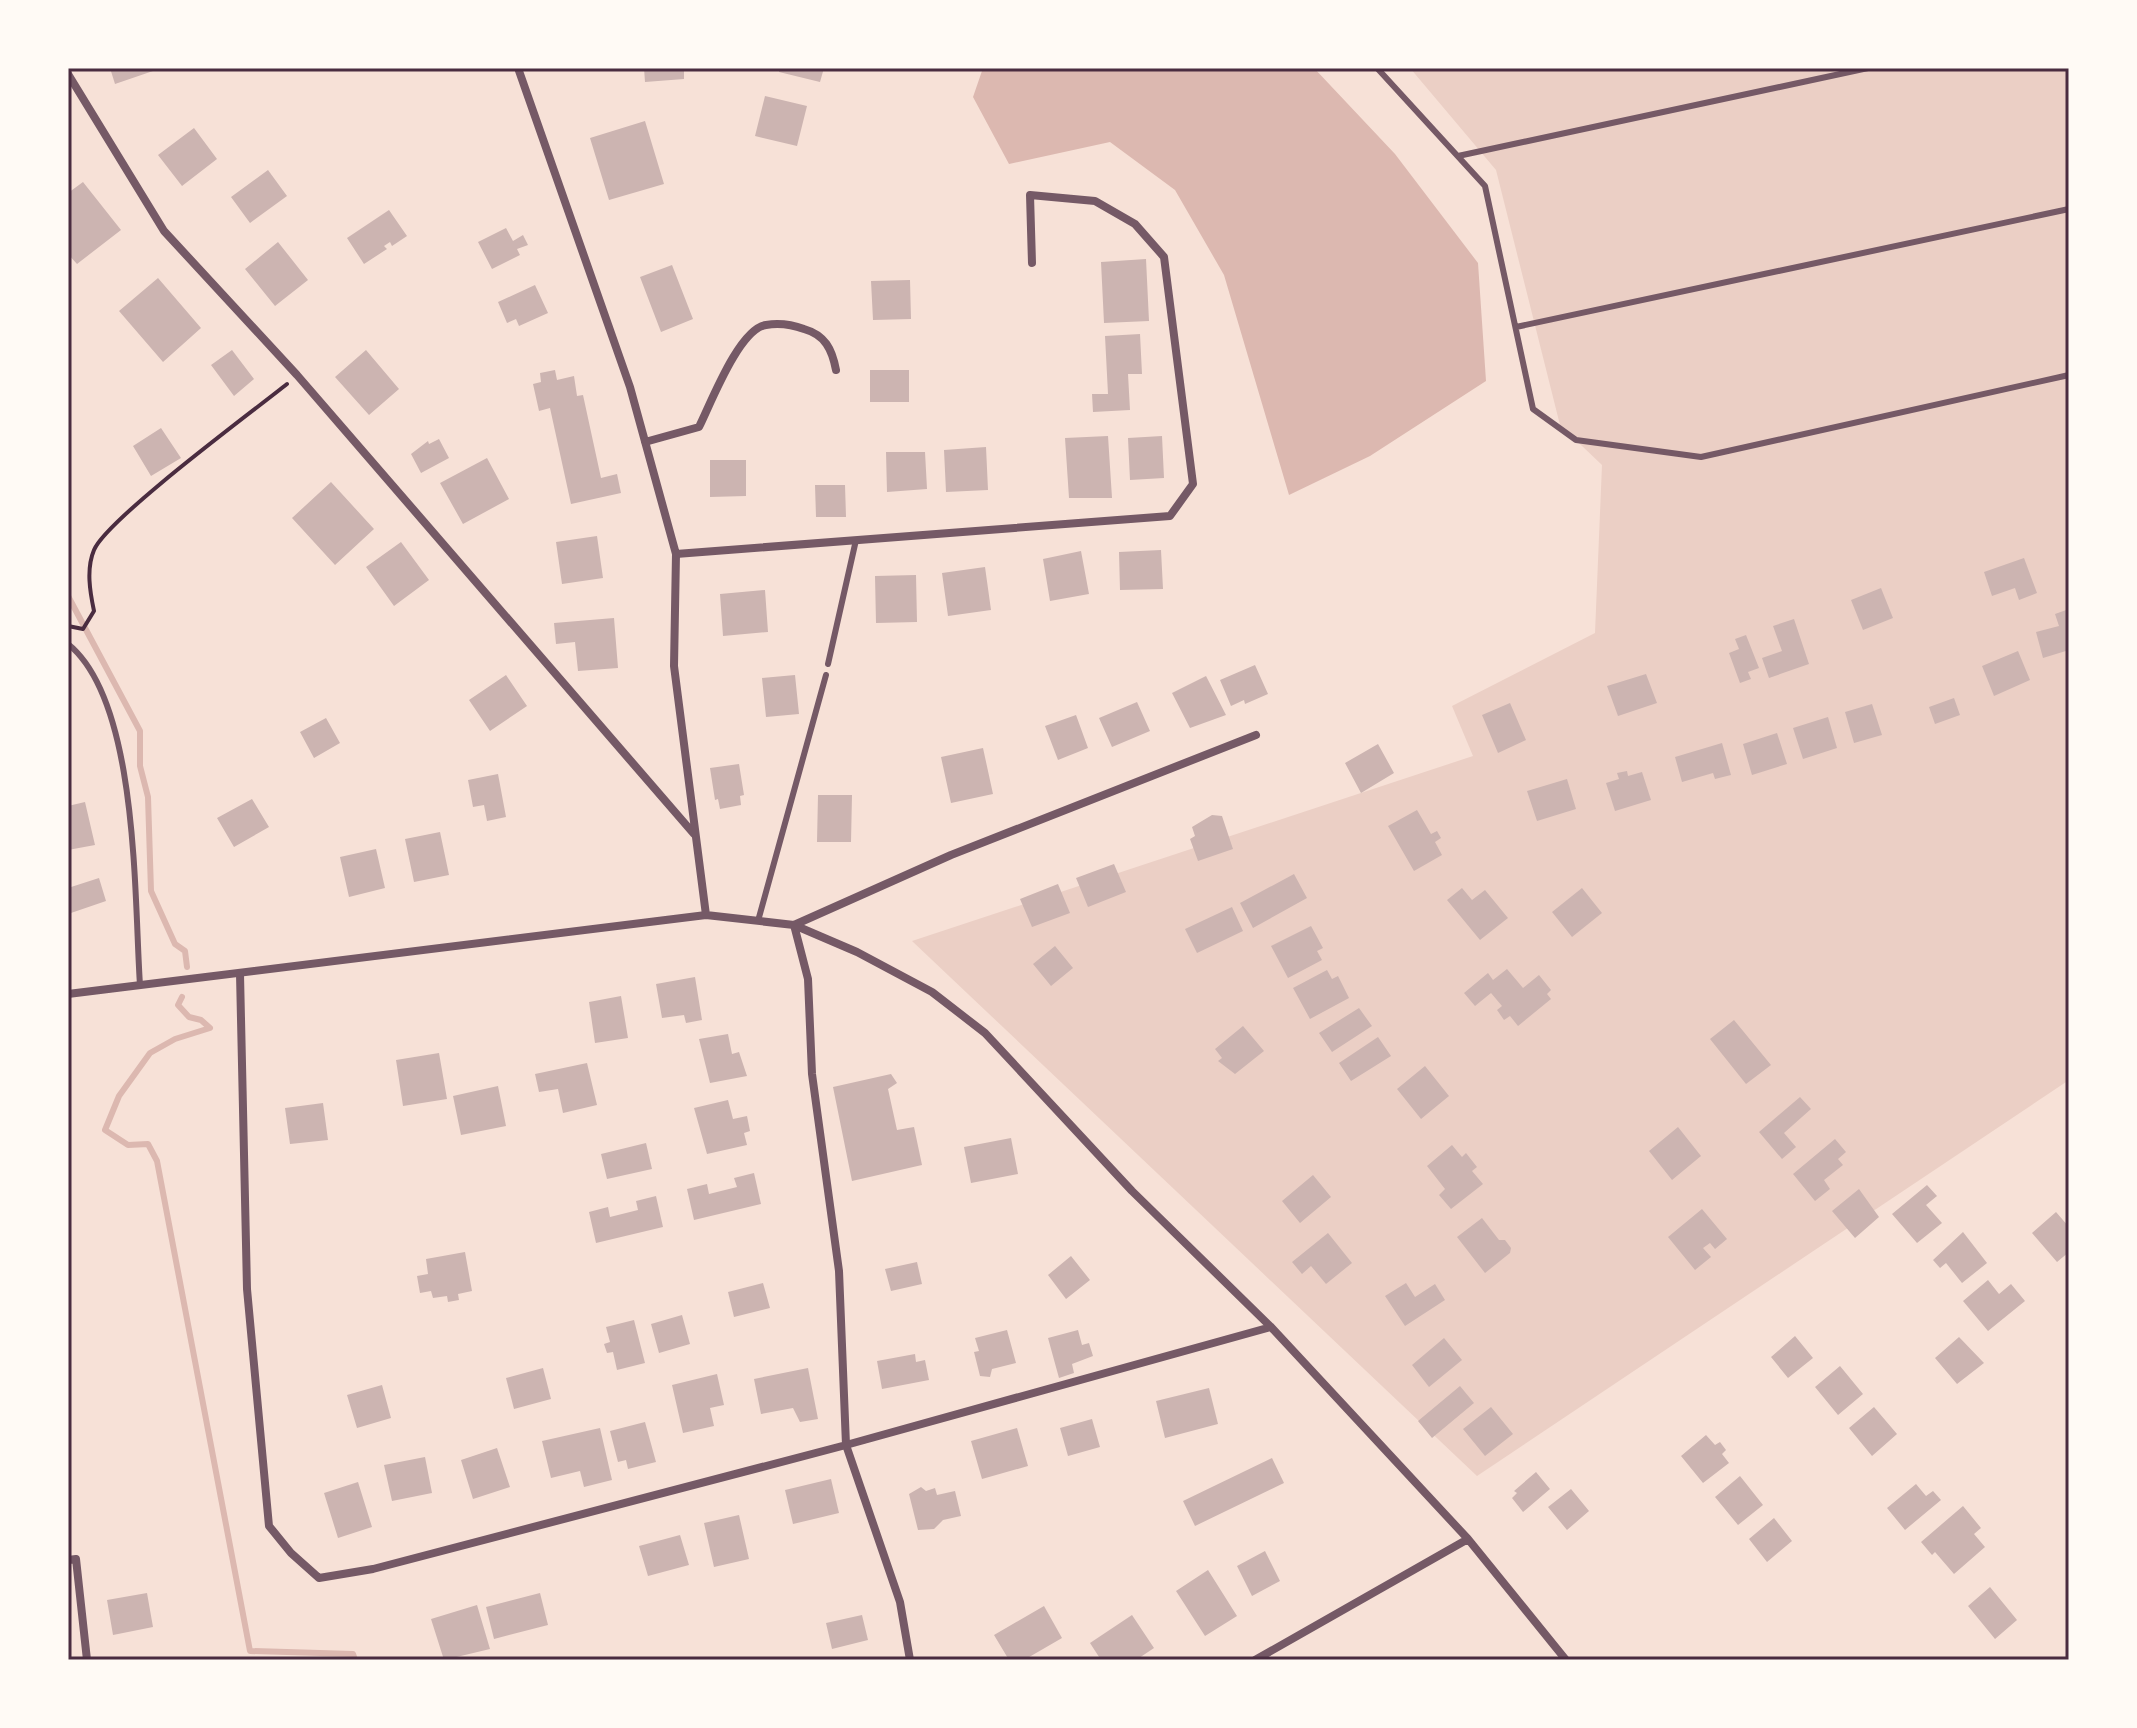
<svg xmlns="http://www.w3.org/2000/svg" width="2137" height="1728" viewBox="0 0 2137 1728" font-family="'Source Serif 4',serif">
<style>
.green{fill:#ebcfc5}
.water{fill:#dcb8b0}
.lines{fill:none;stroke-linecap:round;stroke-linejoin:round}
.stream{stroke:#dcb8b0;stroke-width:6}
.building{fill:#ccb4b1}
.path{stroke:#4a2c40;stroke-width:4}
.service{stroke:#755966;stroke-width:6}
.minor{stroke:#755966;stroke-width:8}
.neatline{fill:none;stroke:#4a2c40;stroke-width:3}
</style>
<rect width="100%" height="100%" fill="#f7e1d7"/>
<path class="green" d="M1410,68H2069V1080L1477,1476L912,941L1473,756L1452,706L1595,633L1602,465L1560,425L1496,170Z"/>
<path class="water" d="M983,68H1314L1395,154L1478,263L1486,381L1370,456L1289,495L1224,275L1175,190L1110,142L1009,164L973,97Z"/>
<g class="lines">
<path class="stream" d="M68,596L140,731V766L148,797L151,891L175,944L185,951L187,967
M182,997L178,1005L189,1017L201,1020L210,1028L175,1039L150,1053L119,1096L105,1130L128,1145L148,1144L157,1161L250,1651L353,1654L355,1660"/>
</g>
<path class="building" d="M110,68H152L153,71L115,84Z
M644,68H684V79L645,82Z
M779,68H824L820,82L779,72Z
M765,96L807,106L797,146L755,136Z
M645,121L664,184L609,200L590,138Z
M194,128L217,159L182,186L158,155Z
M268,170L287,196L250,223L231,197Z
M83,182L121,230L77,264L68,254V193Z
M389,210L407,236L392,246L390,242L384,246L387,249L364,264L347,238Z
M506,228L513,241L523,235L528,245L517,249L520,255L492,269L478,242Z
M278,242L308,280L275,306L245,269Z
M1146,259L1149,321L1104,323L1101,262Z
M672,265L693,319L661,332L640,277Z
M158,278L201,328L163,362L119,311Z
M910,280L911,319L873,320L871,281Z
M535,285L548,313L519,326L516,319L507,323L498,302Z
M1140,334L1142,374H1128L1130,410L1093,412L1092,394H1108L1105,336Z
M232,350L254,379L234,396L211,365Z
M366,350L399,389L369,415L335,377Z
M555,370L557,380L574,376L577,396L583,395L601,478L617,474L621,493L571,504L550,408L539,411L533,384L541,382L540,373Z
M870,370H909V402H870Z
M161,428L181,458L151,476L133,446Z
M1108,436L1112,498H1069L1065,438Z
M1162,436L1164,478L1130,480L1128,438Z
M439,439L449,458L421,473L411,454L428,441L429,444Z
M986,447L988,490L946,492L944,450Z
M886,452H925L927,489L887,492Z
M487,458L509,499L463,524L440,483Z
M710,460H746V496L710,497Z
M331,482L374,529L335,565L292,518Z
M815,485H845L846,517H816Z
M597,536L603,578L562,584L556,542Z
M401,542L429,580L394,606L366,567Z
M1161,550L1163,589L1120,590L1119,552Z
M1081,551L1089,594L1050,601L1043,559Z
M2024,558L2037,593L2019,600L2015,588L1992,596L1984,572Z
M985,567L991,610L948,616L942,573Z
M916,575L917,622L876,623L875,576Z
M1881,588L1893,618L1863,630L1851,600Z
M765,590L768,632L723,636L720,594Z
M2069,609V650L2043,658L2036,632L2059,626L2055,614Z
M614,618L618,668L578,671L575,642L556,644L554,623Z
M1794,619L1809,664L1769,678L1762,658L1782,651L1773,626Z
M1746,635L1759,668L1748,672L1751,679L1740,683L1729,653L1739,649L1735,639Z
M2018,651L2030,680L1994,696L1982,666Z
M1255,665L1268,694L1245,704L1244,700L1231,706L1220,680Z
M1646,674L1657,703L1618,716L1607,686Z
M506,675L527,706L490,731L469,700Z
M795,675L799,714L766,717L762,678Z
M1206,676L1226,715L1190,728L1172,693Z
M1954,698L1960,715L1935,724L1929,707Z
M1137,702L1150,731L1112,747L1099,718Z
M1510,703L1526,740L1498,753L1482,715Z
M1872,704L1882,735L1854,743L1845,712Z
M1076,715L1088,748L1058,760L1045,726Z
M1828,717L1837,748L1803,759L1793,728Z
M326,718L340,743L314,758L300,732Z
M1777,733L1787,764L1752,775L1743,744Z
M1722,743L1731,775L1715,779L1713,773L1682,782L1675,757Z
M1378,744L1394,773L1361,793L1345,763Z
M983,748L993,794L951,803L941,757Z
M739,764L744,795L740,796L741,805L720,809L718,799L715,800L710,768Z
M1627,771L1628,776L1642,772L1651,800L1615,811L1606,783L1619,779L1617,773Z
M498,774L506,817L487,821L484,805L473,807L468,780Z
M1567,779L1576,809L1537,821L1527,791Z
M818,795H852L851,842H817Z
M252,799L269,827L234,847L217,818Z
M85,802L95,845L68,850V806Z
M1417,810L1431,834L1437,831L1441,838L1435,842L1442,855L1414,871L1388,826Z
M1212,815L1222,816L1233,849L1198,861L1190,839L1195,836L1192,827Z
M440,832L449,875L414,882L405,839Z
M376,849L385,888L349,897L340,857Z
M1114,864L1126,892L1088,907L1076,878Z
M1294,874L1307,898L1253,928L1240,903Z
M99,878L106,901L68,914V888Z
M1058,884L1070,913L1032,927L1020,899Z
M1462,888L1472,900L1485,890L1508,918L1480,940L1447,900Z
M1582,888L1602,913L1572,937L1552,912Z
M1232,907L1243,931L1197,953L1185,929Z
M1311,926L1323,948L1317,951L1322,960L1288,978L1271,946Z
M1055,946L1073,968L1051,986L1033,964Z
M1507,969L1523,988L1539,975L1551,990L1547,994L1551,999L1518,1026L1510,1016L1504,1020L1497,1010L1502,1006L1491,993L1475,1006L1464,993L1488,973L1493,980Z
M1327,970L1332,979L1338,976L1349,998L1310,1019L1293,988Z
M695,977L702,1020L686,1023L684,1015L662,1018L656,984Z
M621,996L628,1038L595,1043L589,1002Z
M1359,1008L1372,1026L1332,1052L1319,1033Z
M1734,1020L1771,1065L1746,1084L1710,1039Z
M1243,1026L1264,1051L1235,1074L1218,1061L1222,1058L1215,1049Z
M728,1034L732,1054L739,1052L747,1076L710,1083L699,1039Z
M1378,1037L1391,1056L1351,1081L1339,1063Z
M439,1053L447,1099L403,1106L396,1060Z
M587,1063L597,1105L563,1113L558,1089L539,1092L535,1074Z
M1425,1066L1449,1096L1421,1119L1397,1089Z
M891,1074L897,1083L888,1089L897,1130L914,1127L922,1165L852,1181L833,1087Z
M498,1086L506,1126L461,1135L453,1096Z
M1800,1097L1811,1109L1784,1133L1796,1147L1782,1159L1759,1132Z
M728,1100L733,1119L747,1116L750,1131L744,1133L747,1145L707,1154L694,1108Z
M323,1103L328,1140L290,1144L285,1108Z
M1678,1127L1701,1156L1672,1180L1649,1151Z
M1011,1138L1018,1174L971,1183L964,1147Z
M1835,1139L1846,1152L1838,1159L1843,1165L1824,1180L1830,1189L1815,1201L1793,1174Z
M646,1143L652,1169L607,1179L601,1154Z
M1452,1145L1462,1157L1466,1153L1477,1167L1472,1171L1483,1184L1451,1209L1439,1195L1445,1189L1427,1166Z
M754,1173L761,1204L694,1220L687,1189L707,1184L709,1194L737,1187L734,1178Z
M1313,1175L1331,1197L1300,1223L1282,1201Z
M1927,1185L1937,1196L1926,1205L1942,1223L1917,1243L1892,1214Z
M1859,1189L1879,1217L1855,1238L1832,1211Z
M656,1196L663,1227L596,1243L589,1212L608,1207L610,1217L638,1210L636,1201Z
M1702,1209L1727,1239L1715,1249L1710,1243L1703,1248L1711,1257L1695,1270L1668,1237Z
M2056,1212L2069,1227V1252L2057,1262L2032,1233Z
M1482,1218L1499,1240H1505L1511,1248L1510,1253L1485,1273L1457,1237Z
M1963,1232L1987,1263L1962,1283L1946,1263L1940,1268L1933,1260Z
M1328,1233L1352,1263L1326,1284L1311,1266L1302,1274L1292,1262Z
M465,1252L472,1291L458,1294L459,1300L448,1302L447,1296L433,1298L431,1291L420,1293L417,1276L428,1274L426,1259Z
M1071,1256L1090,1280L1066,1299L1048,1275Z
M917,1262L922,1284L891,1291L885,1269Z
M1988,1280L1999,1294L2011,1284L2025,1301L1988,1331L1963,1301Z
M763,1283L770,1308L734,1317L728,1292Z
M1406,1283L1415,1297L1435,1284L1445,1300L1405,1326L1385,1296Z
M682,1315L690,1344L659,1353L651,1324Z
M634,1320L645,1363L617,1370L613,1352L607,1353L604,1344L610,1342L606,1327Z
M1007,1330L1016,1363L992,1369L990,1377L980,1376L974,1352L979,1351L975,1338Z
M1078,1330L1082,1345L1089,1343L1093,1356L1072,1364L1074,1373L1059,1378L1048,1338Z
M1795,1336L1813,1358L1788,1378L1771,1357Z
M1959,1337L1984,1363L1957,1384L1935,1358Z
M1444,1338L1462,1360L1429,1387L1412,1365Z
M915,1354L916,1362L925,1360L929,1380L882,1389L877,1361Z
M1840,1366L1863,1394L1838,1415L1815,1387Z
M543,1368L551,1399L514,1409L506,1378Z
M808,1368L818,1419L800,1422L793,1408L761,1414L754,1379Z
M717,1374L724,1405L710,1408L714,1426L683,1433L672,1385Z
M382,1385L391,1418L357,1428L347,1395Z
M1460,1386L1474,1403L1432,1438L1418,1421Z
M1209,1388L1218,1424L1165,1438L1156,1401Z
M1491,1407L1513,1434L1485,1456L1463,1429Z
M1874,1407L1897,1434L1872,1456L1849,1428Z
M1092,1419L1100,1447L1068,1456L1060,1428Z
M645,1422L656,1462L628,1469L626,1460L618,1462L610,1431Z
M600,1428L612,1480L584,1487L580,1471L551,1478L542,1441Z
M1017,1428L1028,1466L982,1479L971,1441Z
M1706,1435L1715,1445L1720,1442L1726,1450L1722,1454L1729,1463L1703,1483L1681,1456Z
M497,1448L510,1487L473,1499L461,1460Z
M425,1457L432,1493L392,1501L384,1465Z
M1272,1458L1284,1483L1195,1526L1183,1501Z
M1536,1472L1550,1489L1523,1512L1512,1498L1517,1493L1514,1491Z
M1740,1476L1763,1505L1738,1525L1715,1497Z
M831,1479L839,1513L793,1524L785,1490Z
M358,1482L372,1527L338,1538L324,1493Z
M1916,1484L1926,1496L1933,1491L1941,1500L1905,1530L1887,1508Z
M921,1487L926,1491L935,1488L937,1495L955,1491L961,1516L943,1520L934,1529L918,1530L909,1494Z
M1571,1489L1589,1511L1567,1530L1548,1507Z
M1963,1506L1981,1528L1974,1534L1985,1547L1954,1574L1935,1552L1932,1555L1921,1542Z
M739,1515L749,1559L714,1567L704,1523Z
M1774,1518L1792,1541L1767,1562L1749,1539Z
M680,1535L689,1565L648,1576L639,1546Z
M1265,1551L1280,1581L1252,1596L1237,1566Z
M1208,1570L1237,1616L1205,1636L1176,1591Z
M1990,1587L2017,1620L1995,1639L1968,1606Z
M147,1593L153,1627L113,1635L107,1600Z
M540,1593L548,1625L494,1639L486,1607Z
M477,1605L490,1649L444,1660L431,1619Z
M1044,1606L1062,1638L1024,1660H1009L994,1635Z
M862,1615L868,1640L832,1649L826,1623Z
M1132,1615L1154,1648L1136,1660H1101L1090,1643Z"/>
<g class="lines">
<path class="path" d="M68,626L83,629L94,611C90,592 86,569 94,550C107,519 252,412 287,384"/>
<path class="service" d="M1377,68L1485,186L1533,409L1576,440L1701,457L2069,375
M1458,156L1868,68
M1516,327L2069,209
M68,644C139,701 134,898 140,985
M828,664L856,540
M758,921L826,675"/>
<path class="minor" d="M518,68L630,387L676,554L674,666L706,915
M68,74L164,231L297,375L694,834
M645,442L699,427C711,403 739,329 766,325C778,323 793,325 804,329C825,335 832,349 836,370
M676,554L1170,516L1193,484L1164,257L1135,224L1095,201L1030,195L1032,263
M240,974L247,1289L269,1526L291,1553L319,1578L373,1569L846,1445L1271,1327
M68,994L706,915L794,925L857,952L932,992L985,1033L1132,1191L1271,1327L1468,1539L1566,1660
M68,1560L76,1559L87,1660
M910,1660L900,1602L846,1445L839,1271L812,1074L808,979L794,925L951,855L1256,735
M1255,1660L1468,1539"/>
</g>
<rect width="2137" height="1728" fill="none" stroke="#fffaf5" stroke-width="140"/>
<rect x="70" y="70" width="1997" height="1588" class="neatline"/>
</svg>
